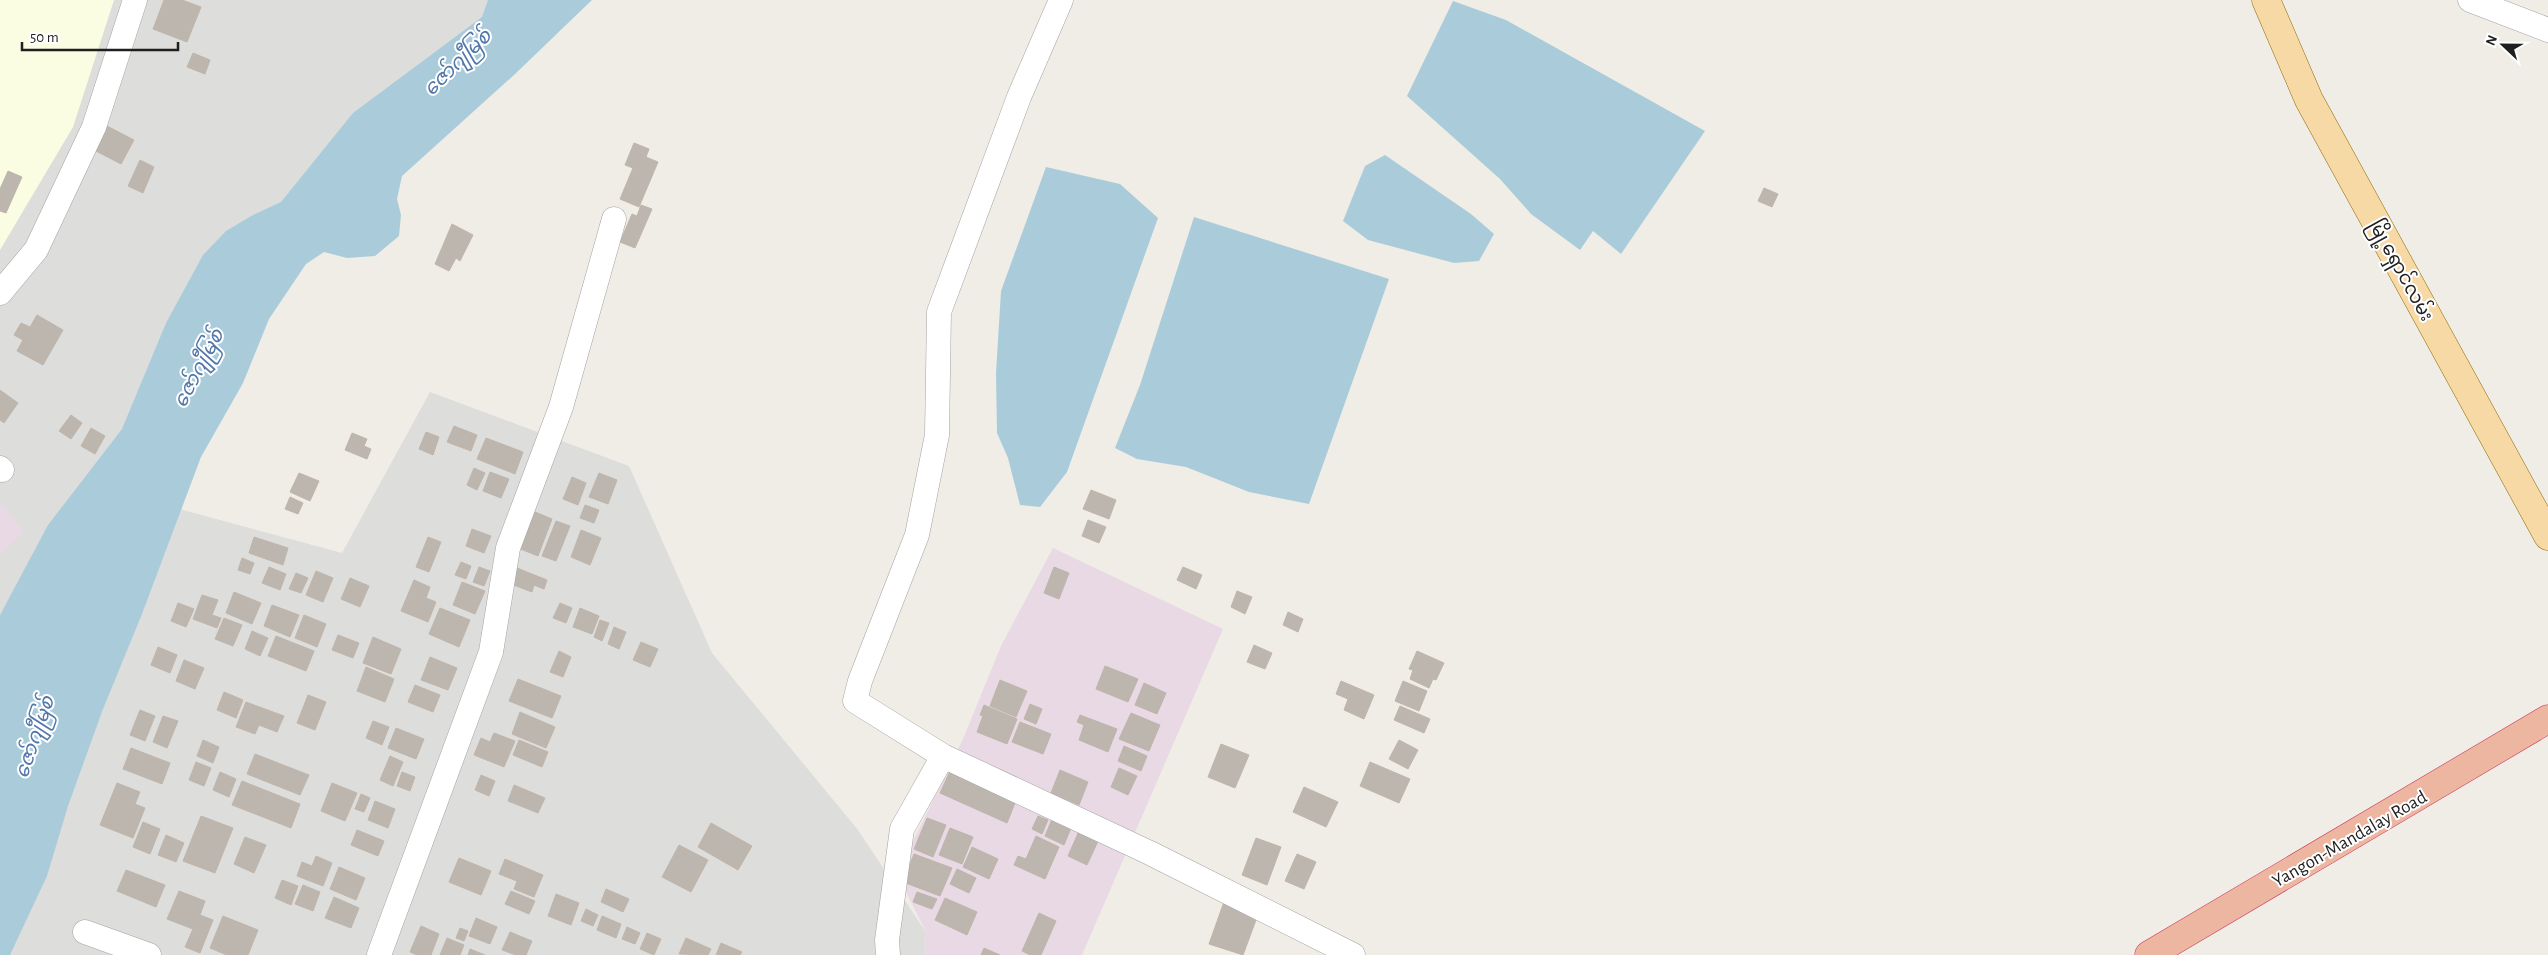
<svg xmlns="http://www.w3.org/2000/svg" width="2548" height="955" viewBox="0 0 2548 955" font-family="'Alegreya Sans','Noto Sans Myanmar',sans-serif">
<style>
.residential{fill:#dddddc}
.industrial{fill:#e8d9e4}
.education{fill:#fbfde2}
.water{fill:#aaccda}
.building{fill:#bcb6af;stroke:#c0b5aa}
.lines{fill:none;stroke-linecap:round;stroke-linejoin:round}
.minor-casing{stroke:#a3a3a3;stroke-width:25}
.primary-casing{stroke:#906d0a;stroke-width:29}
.trunk-casing{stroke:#cf325d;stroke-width:29}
.minor{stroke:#fff;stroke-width:24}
.primary{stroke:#f6d9a5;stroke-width:28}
.trunk{stroke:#ecb6a1;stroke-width:28}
.labels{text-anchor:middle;stroke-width:4;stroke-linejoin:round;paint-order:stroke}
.street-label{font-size:19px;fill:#1f1f1f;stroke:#fff}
.water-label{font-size:20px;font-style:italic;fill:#5277a9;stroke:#fff}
</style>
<rect width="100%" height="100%" fill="#efede6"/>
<path class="residential" d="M0,0H526L98,487L342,553L430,392L629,466L712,653L858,830L926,932L925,955H0Z"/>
<path class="industrial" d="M0,502L24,532L0,554Z
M1053,548L1223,629L1082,955H925L926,932L897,874L963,739L1001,646Z"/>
<path class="education" d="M0,0H114L73,127L0,250Z"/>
<path class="water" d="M488,0H592L514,75L402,176L397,199L401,215L399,236L375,256L347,258L324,252L306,264L269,319L243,383L201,457L142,614L103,709L68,806L47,876L10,955H0V615L48,525L122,429L166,323L203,255L226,231L253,215L281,202L353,113L482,17Z
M1453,1L1506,20L1705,131L1621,254L1593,231L1580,250L1531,214L1500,179L1407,96Z
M1385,155L1471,214L1494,234L1479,261L1454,263L1368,240L1343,221L1365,166Z
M1046,167L1120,184L1158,218L1067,472L1040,507L1020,505L1008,458L997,433L996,373L1001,291Z
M1194,217L1389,279L1309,504L1249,492L1186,467L1137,459L1115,448L1140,385Z"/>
<path class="building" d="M164,0H182L201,7L187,42L153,29Z
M193,53L210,60L205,74L187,67Z
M107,126L134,140L121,164L94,150Z
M634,143L649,149L646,157L658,162L639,207L620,199L633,168L625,165Z
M140,160L154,167L143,193L128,186Z
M8,171L22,177L6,213L0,211V189Z
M1764,188L1778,194L1772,207L1758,201Z
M641,205L652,209L635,248L620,242L632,214L637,216Z
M452,224L473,235L460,261L456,258L449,271L435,264Z
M37,315L63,330L43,365L17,351L23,340L14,335L21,323L30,327Z
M0,390L18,403L4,423L0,420Z
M71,415L82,423L71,439L59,431Z
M454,426L477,435L471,451L447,442Z
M91,428L105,436L95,454L81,446Z
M426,432L439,437L433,455L419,449Z
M352,433L367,439L364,446L371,449L367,459L345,450Z
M486,438L523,452L515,474L477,459Z
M474,468L485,473L477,490L467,485Z
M490,472L509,479L501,498L483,491Z
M299,473L319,481L310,501L290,492Z
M599,473L617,480L608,504L589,497Z
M572,477L586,483L578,505L563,499Z
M1091,490L1116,500L1109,519L1083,509Z
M290,497L303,503L298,514L285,509Z
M585,505L599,510L594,523L580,518Z
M528,509L552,519L538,556L513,546Z
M1088,520L1106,527L1099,543L1082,536Z
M556,521L570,526L556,561L542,556Z
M472,529L491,536L484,553L466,546Z
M581,530L601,538L590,565L571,557Z
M254,537L288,548L283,565L249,553Z
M428,537L441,542L429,572L416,567Z
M242,558L254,563L250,574L238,570Z
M461,562L471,566L466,579L455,575Z
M269,567L286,574L280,590L262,583Z
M479,567L490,571L484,586L473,582Z
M1054,567L1069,573L1059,599L1044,593Z
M1183,567L1202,575L1196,589L1177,580Z
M517,568L547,580L544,589L534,585L532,592L511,584Z
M316,571L333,578L323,602L306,595Z
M296,573L308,578L301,593L289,589Z
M350,578L369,586L360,607L341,599Z
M414,580L430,587L426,598L436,602L428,622L401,611Z
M462,582L485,591L475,614L453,605Z
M1237,591L1252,597L1245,614L1231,607Z
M234,592L261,603L252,624L226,613Z
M202,595L218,600L212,615L221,618L217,628L193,619Z
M178,603L194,609L186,627L171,621Z
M560,603L572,608L566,623L553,618Z
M272,605L299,615L290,637L264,626Z
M440,608L470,620L459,647L429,634Z
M580,608L599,616L592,634L573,627Z
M1288,612L1303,619L1298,632L1283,625Z
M304,615L326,624L317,647L295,638Z
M224,618L242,625L233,646L215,639Z
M600,620L609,623L602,641L594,637Z
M614,627L626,632L619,649L608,644Z
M252,631L268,638L260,656L245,649Z
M338,635L359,643L353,658L332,650Z
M276,636L314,651L306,671L268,656Z
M373,637L401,649L391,674L363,663Z
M641,642L658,649L650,667L633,660Z
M1254,645L1272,653L1265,669L1247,662Z
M158,647L177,655L170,673L151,665Z
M559,651L571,657L563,677L550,672Z
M1417,651L1444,663L1436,680L1433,679L1429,688L1410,679L1413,670L1409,669Z
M430,657L457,668L448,690L421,680Z
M184,660L204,668L195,689L176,681Z
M1105,666L1138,679L1128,702L1096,689Z
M366,667L394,679L385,702L357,691Z
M518,679L561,696L552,718L509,701Z
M1000,680L1027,691L1016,717L990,706Z
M1341,681L1374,695L1364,719L1344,710L1348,699L1336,694Z
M1403,681L1427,691L1419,711L1395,701Z
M1144,683L1166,693L1157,714L1135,705Z
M415,685L440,695L433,712L408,702Z
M224,692L243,700L236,718L217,710Z
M308,695L326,702L315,730L297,723Z
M246,702L284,716L277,732L259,725L255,734L236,727Z
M1030,704L1042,709L1036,724L1024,719Z
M984,705L1017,719L1007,744L977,732L983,716L980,715Z
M1400,706L1430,719L1424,733L1394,720Z
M140,710L155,716L145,741L130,735Z
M520,712L555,727L546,748L512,734Z
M1131,713L1160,725L1149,751L1119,739Z
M1080,715L1117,729L1108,752L1079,740L1084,725L1077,722Z
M163,716L178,721L167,748L153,742Z
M373,721L389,727L382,745L366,738Z
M1020,722L1051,734L1043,754L1012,742Z
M396,728L424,739L416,759L388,748Z
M494,733L515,741L504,767L474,755L481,738L490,742Z
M203,740L219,747L213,763L197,756Z
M519,740L548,752L542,767L513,755Z
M1399,740L1418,750L1408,769L1389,759Z
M1221,744L1249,755L1235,788L1208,777Z
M1124,746L1147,756L1141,771L1118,761Z
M131,748L170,763L162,784L123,769Z
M255,754L309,775L300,795L247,774Z
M390,756L403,762L393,786L380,780Z
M196,762L211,768L204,786L189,780Z
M1370,762L1410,779L1399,803L1360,786Z
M1119,768L1137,776L1128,795L1111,787Z
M951,769L1017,798L1007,823L940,793Z
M1060,770L1088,782L1079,805L1051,793Z
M220,772L236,779L229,797L213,790Z
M402,772L415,777L410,791L397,786Z
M481,775L495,781L489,796L475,790Z
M242,781L300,804L291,828L232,805Z
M117,783L140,792L135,804L145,808L133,838L100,825Z
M332,783L357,793L345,821L321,811Z
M514,785L545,798L538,813L508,801Z
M1304,787L1338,802L1326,827L1293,812Z
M361,794L370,798L364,812L355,809Z
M375,801L395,809L388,828L368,820Z
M201,816L233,828L215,873L183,861Z
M1038,816L1048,820L1042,834L1032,829Z
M927,818L946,825L933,857L914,849Z
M1052,819L1071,828L1064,845L1045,836Z
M143,822L160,829L150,854L133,847Z
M711,823L752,846L738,870L698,847Z
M950,828L973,837L962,864L939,855Z
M357,830L384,841L378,856L351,845Z
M1079,831L1099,839L1087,865L1068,856Z
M166,835L184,843L176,862L158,855Z
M1036,836L1059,847L1045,879L1014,865L1018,856L1026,859Z
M245,837L266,845L254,873L234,864Z
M1256,838L1281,847L1267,885L1242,875Z
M679,845L708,860L691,892L662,877Z
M972,847L998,859L989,879L963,867Z
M914,854L952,868L940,896L903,882Z
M1297,854L1316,862L1304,889L1285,881Z
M316,856L332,863L323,886L297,876L302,862L312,866Z
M459,858L491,871L481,895L449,882Z
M505,859L543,875L534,897L514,889L517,881L499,874Z
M339,867L365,878L356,900L330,889Z
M957,869L976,878L969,893L950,884Z
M126,870L165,885L156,907L117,891Z
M282,880L298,886L291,905L275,898Z
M303,885L320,892L313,911L295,904Z
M606,889L629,899L623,912L601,902Z
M179,891L205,901L200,915L213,920L200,953L185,947L193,929L167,919Z
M511,891L535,901L529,914L505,904Z
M917,892L937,899L932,909L913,902Z
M556,894L579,903L571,925L548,916Z
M334,897L359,908L351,928L325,918Z
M945,898L977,912L967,935L935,920Z
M1225,899L1259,912L1243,955L1209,944Z
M586,909L598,915L593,926L581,921Z
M1039,913L1056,921L1041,955H1030L1022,951Z
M223,916L258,930L248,955H227L210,948Z
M602,916L621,924L616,938L597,930Z
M476,918L497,927L490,944L469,936Z
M421,926L439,934L431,955H417L410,952Z
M627,927L640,933L635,944L622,939Z
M460,928L468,931L464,941L456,938Z
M510,932L532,941L526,955H516L502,950Z
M647,933L661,939L654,955L640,949Z
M447,938L464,945L460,955H440Z
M686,938L711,949L708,955L679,954Z
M721,943L742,952L740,955H716Z
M984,948L1000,955H981Z
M470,949L485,955H468Z"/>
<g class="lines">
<g class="minor-casing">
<path id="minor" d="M1061,0L1019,97L939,312L937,435L917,535L860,681L855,701L943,756L1150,853L1353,955
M2470,0L2548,30
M0,293L36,250L94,127L135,0
M0,468L2,470
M85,932L149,955
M379,955L491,652L508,548L561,407L614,219
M888,955L887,940L902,829L943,756"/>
</g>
<g class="primary-casing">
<path id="primary" d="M2266,0L2309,100L2548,536"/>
</g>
<g class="trunk-casing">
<path id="trunk" d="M2149,955L2548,719"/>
</g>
<use href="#minor" class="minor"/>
<use href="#primary" class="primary"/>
<use href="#trunk" class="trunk"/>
</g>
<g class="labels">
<g class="street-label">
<text transform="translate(2402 270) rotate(61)" y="7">မြို့ရှောင်လမ်း</text>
<text transform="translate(2349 838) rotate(-30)" y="7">Yangon-Mandalay Road</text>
</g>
<g class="water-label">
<text transform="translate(457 62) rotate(-44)" y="7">ဇော်ဂျီမြစ်</text>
<text transform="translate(198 368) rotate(-62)" y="7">ဇော်ဂျီမြစ်</text>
<text transform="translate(34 737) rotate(-71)" y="7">ဇော်ဂျီမြစ်</text>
</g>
</g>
<g transform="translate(2503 45) rotate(292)" stroke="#ffffff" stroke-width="4" paint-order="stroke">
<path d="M0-4L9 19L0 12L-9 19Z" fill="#1f1f1f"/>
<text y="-8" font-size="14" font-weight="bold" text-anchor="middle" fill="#1f1f1f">N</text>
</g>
<path d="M22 42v8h156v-8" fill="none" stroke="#1f1f1f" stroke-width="2.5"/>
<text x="30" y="42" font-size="15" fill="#1f1f1f" stroke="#ffffff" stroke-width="4" paint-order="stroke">50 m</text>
</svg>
